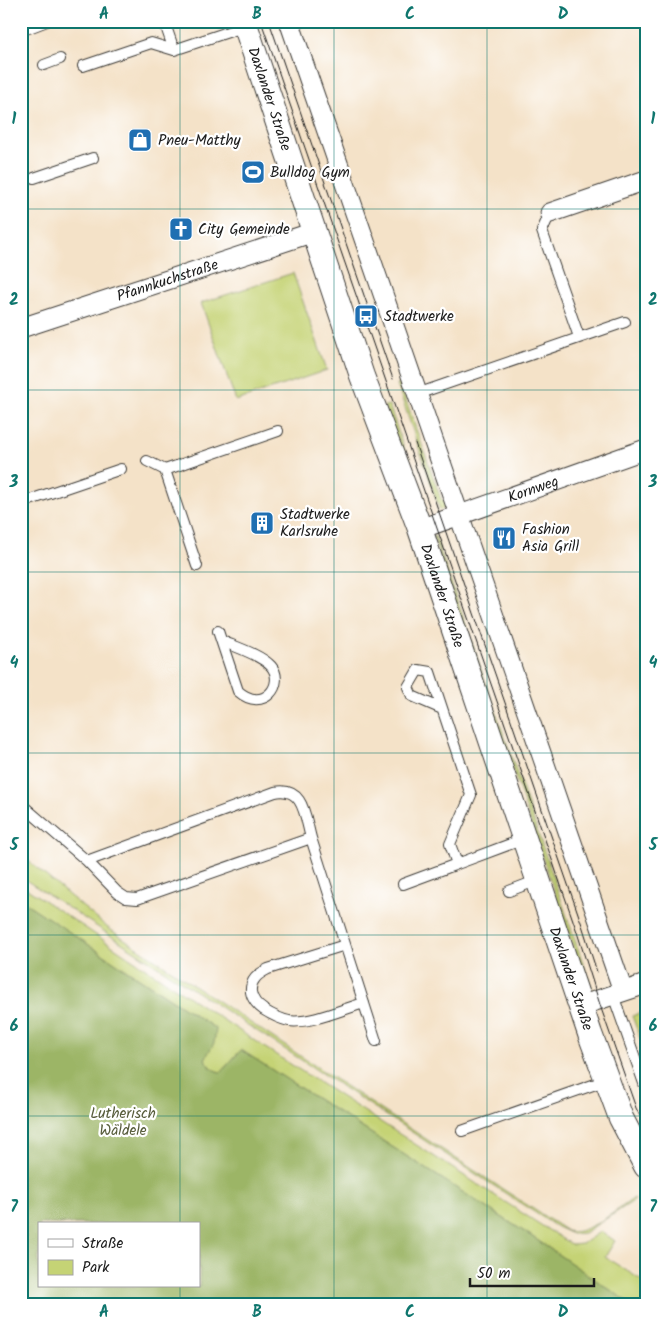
<svg xmlns="http://www.w3.org/2000/svg" width="667" height="1325" viewBox="0 0 667 1325" font-family="Kalam,sans-serif">
<style>
.green{fill:#c5d375;stroke:#707848}
.forest{fill:#9cb566;stroke:#5c6841;fill-rule:evenodd}
.lines{fill:none;stroke-linecap:round;stroke-linejoin:round}
.service-casing{stroke:#3c3a36;stroke-width:12}
.minor-casing{stroke:#3c3a36;stroke-width:21}
.tertiary-casing{stroke:#3c3a36;stroke-width:26}
.service{stroke:#fff;stroke-width:10}
.minor{stroke:#fff;stroke-width:19}
.tertiary{stroke:#fff;stroke-width:24}
.tram{stroke:#1c1c1c;stroke-width:1}
.grid{fill:none;stroke:#0f766e;stroke-width:1;stroke-opacity:0.55}
.labels{text-anchor:middle;stroke-width:4.5;stroke-linejoin:round;paint-order:stroke}
.street-label{font-size:15px;fill:#1c1c1c;stroke:#fff}
.poi-label{font-size:15px;fill:#1c1c1c;stroke:#fff;text-anchor:start}
.park-label{font-size:15px;fill:#575c3b;stroke:#fff}
.neatline{fill:none;stroke:#0f766e;stroke-width:2}
.grid-label{font-size:16px;text-anchor:middle;font-weight:bold;fill:#0f766e}
</style>
<rect width="100%" height="100%" fill="#fff"/>
<filter id="ink" filterUnits="userSpaceOnUse"><feTurbulence type="fractalNoise" baseFrequency=".02" numOctaves="2"/><feDisplacementMap in="SourceGraphic" scale="10" xChannelSelector="R" yChannelSelector="G"/><feConvolveMatrix kernelMatrix="1 2 1 2 8 2 1 2 1" color-interpolation-filters="sRGB"/></filter>
<filter id="wash" filterUnits="userSpaceOnUse"><feTurbulence type="fractalNoise" baseFrequency=".0096" numOctaves="4" result="noise"/><feDisplacementMap in="SourceGraphic" scale="20" xChannelSelector="R" yChannelSelector="G"/><feGaussianBlur stdDeviation="1.12" result="paint"/><feColorMatrix in="noise" values="0 0 0 0 0 0 0 0 0 0 0 0 0 0 0 0 0 1.4 0 .05"/><feComposite in="paint" operator="in"/></filter>
<g filter="url(#wash)">
<rect width="100%" height="100%" fill="#f4e2c8"/>
<path class="green" d="M293,273L327,370L236,401L201,303Z
M400,383L441,499L446,501L449,508L440,510L397,384Z
M389,405L427,515L384,406Z
M435,536L592,989L587,987L433,537Z
M21,855L108,928L374,1105L567,1231C584,1237 620,1208 634,1198L635,1200L584,1233L572,1234L557,1227L21,877Z
M21,885L267,1049L572,1245L582,1244L601,1231L615,1241L605,1257L646,1283V1304H631L531,1236L241,1050L221,1072C213,1071 208,1066 205,1059L216,1029L21,900Z
M646,1011V1054L632,1016Z"/>
<path class="forest" d="M21,900L216,1029L214,1043L205,1059C208,1066 213,1071 221,1072L241,1050L531,1236L631,1304H21ZM39,1224H199V1286H39Z"/>
</g>
<g filter="url(#ink)">
<g class="lines">
<g class="service-casing">
<path id="service" d="M164,21L174,50
M21,31L47,21
M44,65L60,59
M83,66L151,43L174,50L246,26
M34,178L93,158
M550,213L542,231L579,337
M417,394L625,322
M147,461L165,470L197,566
M165,470L278,431
M21,503L121,469
M218,631L238,691C264,714 286,683 271,666C261,655 236,647 222,641
M442,709L412,696L408,687L418,670L430,672L471,795L450,844L457,864L524,839
M21,804L87,861L117,892L126,898L137,899L311,838C305,817 304,786 275,792L87,861
M311,838L376,1041
M403,884L457,864
M509,891L538,880
M345,945L268,969C258,974 250,980 251,992C252,999 258,1006 264,1010C272,1015 280,1019 289,1021C310,1024 343,1009 364,1003
M613,995L646,1089
M462,1131L607,1080"/>
</g>
<g class="minor-casing">
<g id="minor">
<path d="M289,21L623,991"/>
<path d="M550,213L646,180"/>
<path id="s1" d="M21,328L314,232"/>
<path id="s2" d="M420,529L646,449"/>
<path d="M580,1006L646,984"/>
</g>
</g>
<g class="tertiary-casing">
<g id="tertiary">
<path id="s3" d="M244,21L362,376L420,529L590,1034L621,1118L646,1166"/>
</g>
</g>
<use href="#service" class="service"/>
<use href="#minor" class="minor"/>
<use href="#tertiary" class="tertiary"/>
<path class="tram" d="M261,21L576,929L602,1011L636,1108L646,1129
M269,21L393,379
M415,443L582,925L597,972"/>
</g>
</g>
<path class="grid" d="M180,21V1224M334,21V1304M487,21V1304M21,209H646M21,390H646M21,572H646M21,753H646M21,935H646M21,1116H646M180,1286V1304"/>
<defs>
<g id="shop-square" transform="scale(1.25)"><rect x="-9" y="-9" width="18" height="18" rx="4" fill="#1f6fb2" stroke="#fff"/><path d="M-5-2.5h2.3a2.7 3.5 0 0 1 5.4 0H5L5.5 6h-11ZM-1.5-2.5h3a1.5 2.3 0 0 0-3 0Z" fill="#fff"/></g>
<g id="stadium-square" transform="scale(1.25)"><rect x="-9" y="-9" width="18" height="18" rx="4" fill="#1f6fb2" stroke="#fff"/><path d="M0-5a6.5 5 0 1 0 0 10a6.5 5 0 1 0 0-10ZM-3.5-1.8h7v3.6h-7Z" fill="#fff"/></g>
<g id="church-square" transform="scale(1.25)"><rect x="-9" y="-9" width="18" height="18" rx="4" fill="#1f6fb2" stroke="#fff"/><path d="M-1.2-6h2.4v3.5h3.3v2.4h-3.3V6h-2.4V-.1h-3.3v-2.4h3.3Z" fill="#fff"/></g>
<g id="bus-square" transform="scale(1.25)"><rect x="-9" y="-9" width="18" height="18" rx="4" fill="#1f6fb2" stroke="#fff"/><path d="M-5-6H5V4H4V6H2V4H-2V6H-4V4H-5ZM-3.5-4V0h7V-4ZM-3.5 1.2v1.5H-2V1.2ZM2 1.2v1.5H3.5V1.2Z" fill="#fff"/></g>
<g id="building-square" transform="scale(1.25)"><rect x="-9" y="-9" width="18" height="18" rx="4" fill="#1f6fb2" stroke="#fff"/><path d="M-4-6H4V6H1V3H-1V6H-4ZM-2.5-4.3h1.7v1.8h-1.7ZM.8-4.3h1.7v1.8H.8ZM-2.5-1h1.7V.8h-1.7ZM.8-1h1.7V.8H.8Z" fill="#fff"/></g>
<g id="restaurant-square" transform="scale(1.25)"><rect x="-9" y="-9" width="18" height="18" rx="4" fill="#1f6fb2" stroke="#fff"/><path d="M-5-6h1v4h1v-4h1v4h1v-4h1v5L-1.5 .5V6h-2V.5L-5-1ZM5-6V6H3V1.5H1.5Q1.5-4 5-6Z" fill="#fff"/></g>
</defs>
<g fill-rule="evenodd">
<use href="#shop-square" x="140" y="140"/>
<use href="#stadium-square" x="253" y="172"/>
<use href="#church-square" x="181" y="229"/>
<use href="#bus-square" x="366" y="316"/>
<use href="#building-square" x="262" y="523"/>
<use href="#restaurant-square" x="504" y="538"/>
</g>
<g class="labels">
<g class="street-label">
<text dy="5" stroke="none"><textPath href="#s3" startOffset="82">Daxlander Straße</textPath></text>
<text dy="5" stroke="none"><textPath href="#s1" startOffset="154">Pfannkuchstraße</textPath></text>
<text dy="5" stroke="none"><textPath href="#s2" startOffset="120">Kornweg</textPath></text>
<text dy="5" stroke="none"><textPath href="#s3" startOffset="608">Daxlander Straße</textPath></text>
<text dy="5" stroke="none"><textPath href="#s3" startOffset="1012">Daxlander Straße</textPath></text>
</g>
<g class="poi-label">
<text x="158" y="145">Pneu-Matthy</text>
<text x="270" y="177">Bulldog Gym</text>
<text x="198" y="234">City Gemeinde</text>
<text x="384" y="321">Stadtwerke</text>
<text x="280" y="519">Stadtwerke<tspan x="280" dy="17">Karlsruhe</tspan></text>
<text x="522" y="534">Fashion<tspan x="522" dy="17">Asia Grill</tspan></text>
</g>
<g class="park-label">
<text x="123" y="1118">Lutherisch<tspan x="123" dy="17">Wäldele</tspan></text>
</g>
</g>
<rect width="667" height="1325" fill="none" stroke="#fff" stroke-width="55"/>
<rect x="38" y="1222" width="162" height="65" fill="#ffffff" stroke="#a4a4a4"/>
<rect x="48" y="1239" width="25" height="8" fill="#ffffff" stroke="#a4a4a4"/>
<text x="82" y="1248" font-size="15" fill="#1c1c1c">Straße</text>
<rect x="48" y="1260" width="25" height="15" fill="#c5d375" stroke="#a4a4a4"/>
<text x="82" y="1272" font-size="15" fill="#1c1c1c">Park</text>
<path d="M470 1278v8h124v-8" fill="none" stroke="#1c1c1c" stroke-width="2.5"/>
<text x="477" y="1278" font-size="15" fill="#1c1c1c" stroke="#ffffff" stroke-width="4" paint-order="stroke">50 m</text>
<rect x="28" y="28" width="612" height="1270" class="neatline"/>
<g class="grid-label">
<text x="104" y="19">A</text>
<text x="257" y="19">B</text>
<text x="410" y="19">C</text>
<text x="563" y="19">D</text>
<text x="14" y="124">1</text>
<text x="653" y="124">1</text>
<text x="14" y="305">2</text>
<text x="653" y="305">2</text>
<text x="14" y="487">3</text>
<text x="653" y="487">3</text>
<text x="14" y="668">4</text>
<text x="653" y="668">4</text>
<text x="14" y="850">5</text>
<text x="653" y="850">5</text>
<text x="14" y="1031">6</text>
<text x="653" y="1031">6</text>
<text x="14" y="1212">7</text>
<text x="653" y="1212">7</text>
<text x="104" y="1317">A</text>
<text x="257" y="1317">B</text>
<text x="410" y="1317">C</text>
<text x="563" y="1317">D</text>
</g>
</svg>
